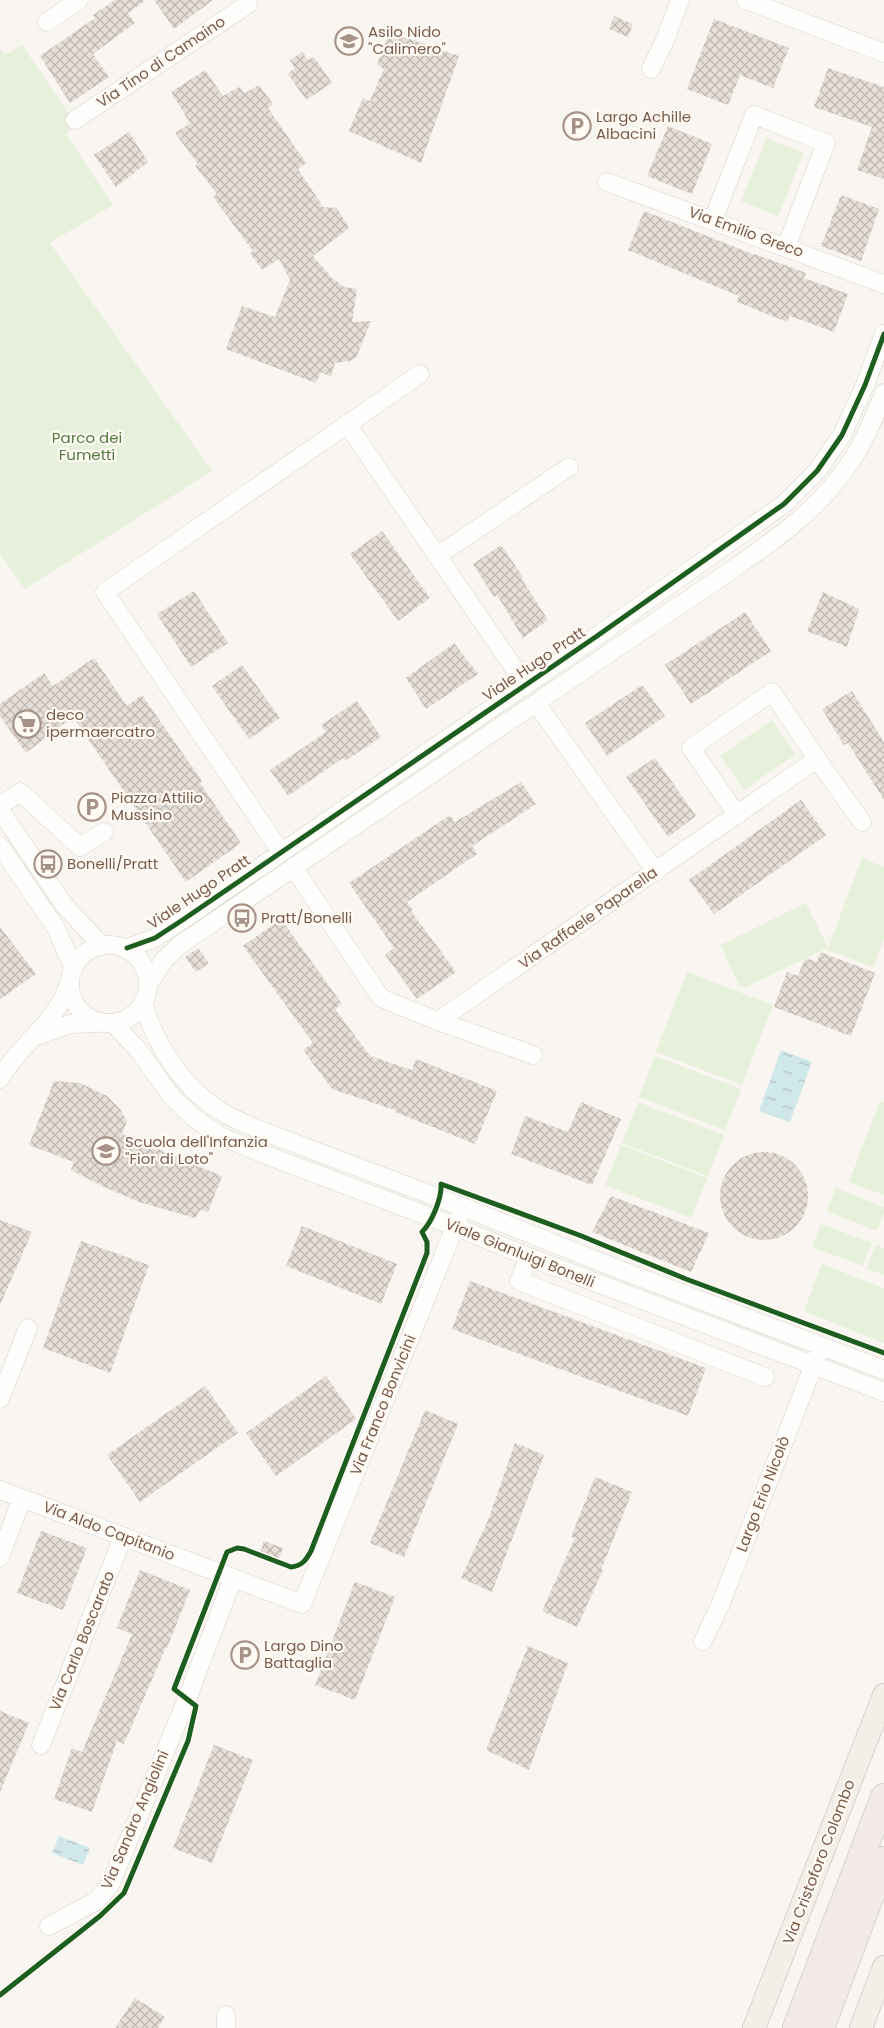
<svg xmlns="http://www.w3.org/2000/svg" width="884" height="2028" viewBox="0 0 884 2028" font-family="Poppins,sans-serif">
<style>
.green{fill:#e7f0db}
.water{fill:url(#water-ripples)}
.building{fill:url(#building-cross-hatch)}
.lines{fill:none;stroke-linecap:round;stroke-linejoin:round}
.minor-casing{stroke:#d7d1cb;stroke-width:19}
.major-casing{stroke:#dad1cc;stroke-width:24}
.highway-casing{stroke:#dad1cc;stroke-width:28}
.minor{stroke:#fefefd;stroke-width:18}
.major{stroke:#f3eee8;stroke-width:22}
.highway{stroke:#f2eae7;stroke-width:26}
.cycleway-casing{stroke:#fffaf3;stroke-width:8}
.cycleway{stroke:#1b5e20;stroke-width:5}
.labels{text-anchor:middle;stroke-width:4.5;stroke-linejoin:round;paint-order:stroke}
.poi-label{font-size:15px;fill:#7a5c4d;stroke:#fffaf3;text-anchor:start}
.street-label{font-size:15px;fill:#7a5c4d;stroke:#fffaf3}
.park-label{font-size:15px;fill:#537a41;stroke:#fffaf3}
</style>
<defs>
<pattern id="water-ripples" width="26" height="14" patternUnits="userSpaceOnUse" patternTransform="scale(1.25)"><rect width="26" height="14" fill="#d0e8ea"/><path d="M2 4q2-2 4 0t4 0M15 11q2-2 4 0t4 0" fill="none" stroke="#aebfc0"/></pattern>
<pattern id="building-cross-hatch" width="8" height="8" patternUnits="userSpaceOnUse" patternTransform="scale(1.25)"><rect width="8" height="8" fill="#e6ded7"/><path d="M0 0l8 8M0 8l8-8" fill="none" stroke="#bfb7b1"/></pattern>
</defs>
<rect width="100%" height="100%" fill="#f9f5f0"/>
<path class="green" d="M22,45L77,125L66,134L113,205L50,243L212,471L25,589L0,554V49L5,55Z
M767,138L803,153L778,216L741,201Z
M772,720L796,754L744,790L720,756Z
M862,858L884,867V939L873,967L827,950V948L746,987L739,985L720,945L806,903L828,948Z
M687,972L773,1005L742,1085L656,1052Z
M655,1056L741,1089L725,1130L639,1097Z
M880,1101L884,1103V1195L849,1182Z
M638,1102L724,1135L708,1176L622,1143Z
M621,1145L707,1178L691,1218L605,1185Z
M836,1188L884,1207V1213L877,1231L827,1211Z
M821,1224L872,1243L863,1266L812,1247Z
M876,1245L884,1248V1275L866,1268Z
M822,1264L884,1288V1343L804,1311Z"/>
<path class="water" d="M781,1050L812,1062L790,1122L759,1111Z
M59,1836L90,1848L83,1865L52,1853Z"/>
<path class="building" d="M115,0H146L128,13L135,23L93,54L109,77L70,103L40,56L95,18L93,15Z
M154,0H213L174,29Z
M614,16L633,24L628,37L609,29Z
M714,19L789,48L773,88L740,75L728,105L687,89Z
M389,32L459,56L421,163L349,131L363,98L370,101L384,69L377,65Z
M302,52L308,60L314,57L332,83L306,100L288,74L295,68L290,60Z
M828,68L884,87V179L857,170L872,127L814,107Z
M205,70L223,96L239,87L245,93L259,85L273,104L268,108L306,163L298,169L323,207L337,208L349,228L313,256L332,278L344,287L357,289L352,322L371,321L356,358L350,361L335,363L331,377L321,372L316,383L226,349L242,306L275,317L290,280L279,259L262,270L250,253L253,251L213,197L217,194L195,166L198,164L175,133L190,123L171,92Z
M668,126L712,144L692,194L647,176Z
M129,132L148,162L116,187L94,155Z
M841,195L879,209L861,261L821,246Z
M644,211L755,255V254L806,273L804,278L848,294L834,332L790,316L787,322L737,302L739,296L628,250Z
M382,531L430,598L398,621L350,554Z
M501,545L523,577L521,578L548,620L523,638L497,595L494,597L473,564Z
M194,591L228,643L191,667L157,614Z
M823,592L859,609L847,647L807,631Z
M745,612L771,651L691,704L665,665Z
M454,643L478,674L426,709L406,678Z
M94,658L127,706L142,695L202,781L200,783L241,843L186,882L73,717L26,753L0,716V704L44,673L53,686Z
M242,665L280,718L249,739L212,686Z
M642,685L665,716L607,756L585,723Z
M852,691L884,742V800L848,743L844,745L822,709Z
M357,701L381,737L345,761L343,758L288,796L270,770L326,732L321,725Z
M655,758L696,816L668,837L626,777Z
M521,782L536,804L472,846L477,854L407,902L413,910L411,911L456,972L417,999L385,955L394,948L349,883L450,815L455,822Z
M801,800L826,835L714,914L689,880Z
M281,919L342,1004L335,1009L370,1056L412,1070L416,1059L497,1091L475,1144L395,1112V1110L332,1089L303,1050L313,1043L243,946Z
M0,927L36,974L0,999Z
M198,948L209,963L196,972L185,957Z
M820,952L875,973L851,1036L774,1007L787,972L798,976L805,958L817,962Z
M54,1081L80,1083L107,1096L120,1109L127,1121L122,1134L222,1176L208,1212L200,1210L195,1218L139,1202L104,1187L71,1170L74,1162L29,1145Z
M581,1102L621,1119L592,1185L511,1154L525,1116L568,1132Z
M720 1196a44 44 0 1 1 88 0a44 44 0 1 1-88 0Z
M611,1196L709,1233L691,1272L592,1232Z
M0,1220L32,1232L0,1305Z
M302,1226L397,1264L381,1304L286,1266Z
M81,1241L149,1265L110,1373L43,1348Z
M470,1281L706,1368L688,1416L452,1329Z
M326,1376L356,1419L276,1476L246,1433Z
M205,1386L238,1433L140,1502L107,1455Z
M425,1410L458,1424L404,1557L370,1543Z
M515,1443L544,1455L492,1592L461,1578L489,1518Z
M595,1477L632,1492L601,1570H603L577,1627L542,1611L575,1538L571,1537Z
M41,1531L87,1548L63,1610L17,1593Z
M264,1541L283,1548L278,1561L260,1554Z
M140,1570L190,1590L167,1648L166,1647L124,1744L117,1741L92,1812L54,1799L72,1748L82,1752L132,1634L117,1628Z
M355,1582L395,1597L355,1700L315,1685Z
M528,1646L568,1663L529,1770L486,1750Z
M0,1711L29,1723L0,1792Z
M214,1745L253,1760L212,1863L173,1848Z
M135,1998L165,2017L158,2028H115Z"/>
<g class="lines">
<g class="minor-casing">
<path id="minor" d="M746,0L884,53
M47,22L79,0
M651,69L665,40L680,0
M75,120L248,4
M607,182L884,284
M713,220L754,115L826,143L786,247
M347,424L525,684
M437,556L569,467
M536,703L656,872
M0,806L20,792L80,847L104,832
M0,810L64,905L102,946
M737,815L691,748L772,692L817,759
M0,846L56,928L73,967
M281,852L105,592L420,374
M293,867L381,998L438,1021L533,1055
M70 984a39 39 0 1 1 78 0a39 39 0 1 1-78 0Z
M127,948L155,938L184,919L597,636L784,504L817,471L842,435L865,385L884,334
M149,983L164,960L181,944L733,569C779,537 823,506 853,458C866,438 875,415 884,393
M143,1002C154,1042 182,1087 219,1110C231,1118 244,1123 257,1129L463,1207L623,1271L884,1370
M438,1021L817,759L862,822
M113,1023L139,1051L172,1097L194,1118L220,1136L274,1158L454,1226L529,1257L884,1392
M40,1035L70,1024L99,1023
M0,1079C20,1043 57,1023 69,983
M529,1257L519,1281L765,1377
M0,1399L28,1328
M0,1490L233,1578
M0,1557L22,1498
M703,1641L721,1603L818,1354
M41,1745L123,1537
M49,1926L96,1901L110,1885L187,1699L233,1578L302,1604L463,1207
M226,2015V2028"/>
</g>
<g class="major-casing">
<path id="major" d="M754,2028L884,1695
M861,2028L884,1967"/>
</g>
<g class="highway-casing">
<path id="highway" d="M796,2028L884,1797
M821,2028L884,1860"/>
</g>
<use href="#minor" class="minor"/>
<use href="#major" class="major"/>
<use href="#highway" class="highway"/>
<g class="cycleway-casing">
<path id="cycleway" d="M127,948L155,938L184,919L597,636L784,504L817,471L842,435L865,385L884,334
M0,1995L100,1916L124,1893L188,1741L196,1706L174,1689L227,1552L237,1548L244,1549L291,1567C302,1566 306,1560 311,1551L427,1253V1242L422,1232C432,1222 442,1198 441,1184L579,1235L686,1279L884,1353"/>
</g>
<use href="#cycleway" class="cycleway"/>
</g>
<defs>
<g id="school-ring" transform="scale(1.4375)"><circle r="9.5" fill="#fffaf3" stroke="#a69286" stroke-width="1.5"/><path d="M0-5L7-2L0 1L-7-2ZM-4 1L0 2.5L4 1V4Q0 6-4 4Z" fill="#a69286"/></g>
<g id="parking-ring" transform="scale(1.4375)"><circle r="9.5" fill="#fffaf3" stroke="#a69286" stroke-width="1.5"/><path d="M-3.5-5.5H1a3.5 3.5 0 0 1 0 7H-1V5.5H-3.5ZM-1-3.4V-.6H.8a1.4 1.4 0 0 0 0-2.8Z" fill="#a69286"/></g>
<g id="supermarket-ring" transform="scale(1.4375)"><circle r="9.5" fill="#fffaf3" stroke="#a69286" stroke-width="1.5"/><path d="M-6-5.5h2.5l.6 2H6L4.5 2H-2.5L-4.4-4H-6ZM-1.5 3.2a1.3 1.3 0 1 0 .1 0ZM3 3.2a1.3 1.3 0 1 0 .1 0Z" fill="#a69286"/></g>
<g id="bus-ring" transform="scale(1.4375)"><circle r="9.5" fill="#fffaf3" stroke="#a69286" stroke-width="1.5"/><path d="M-5-6H5V4H4V6H2V4H-2V6H-4V4H-5ZM-3.5-4V0h7V-4ZM-3.5 1.2v1.5H-2V1.2ZM2 1.2v1.5H3.5V1.2Z" fill="#a69286"/></g>
</defs>
<g fill-rule="evenodd">
<use href="#school-ring" x="349" y="41"/>
<use href="#parking-ring" x="577" y="126"/>
<use href="#supermarket-ring" x="27" y="724"/>
<use href="#parking-ring" x="92" y="807"/>
<use href="#bus-ring" x="48" y="864"/>
<use href="#bus-ring" x="242" y="918"/>
<use href="#school-ring" x="106" y="1151"/>
<use href="#parking-ring" x="245" y="1655"/>
</g>
<g class="labels">
<g class="poi-label">
<text x="368" y="37">Asilo Nido<tspan x="368" dy="17">"Calimero"</tspan></text>
<text x="596" y="122">Largo Achille<tspan x="596" dy="17">Albacini</tspan></text>
<text x="46" y="720">deco<tspan x="46" dy="17">ipermaercatro</tspan></text>
<text x="111" y="803">Piazza Attilio<tspan x="111" dy="17">Mussino</tspan></text>
<text x="67" y="869">Bonelli/Pratt</text>
<text x="261" y="923">Pratt/Bonelli</text>
<text x="125" y="1147">Scuola dell'Infanzia<tspan x="125" dy="17">"Fior di Loto"</tspan></text>
<text x="264" y="1651">Largo Dino<tspan x="264" dy="17">Battaglia</tspan></text>
</g>
<g class="street-label">
<text transform="translate(161 62) rotate(-34)" y="5">Via Tino di Camaino</text>
<text transform="translate(746 232) rotate(20)" y="5">Via Emilio Greco</text>
<text transform="translate(534 664) rotate(-34)" y="5">Viale Hugo Pratt</text>
<text transform="translate(199 892) rotate(-34)" y="5">Viale Hugo Pratt</text>
<text transform="translate(588 918) rotate(-35)" y="5">Via Raffaele Paparella</text>
<text transform="translate(520 1253) rotate(22)" y="5">Viale Gianluigi Bonelli</text>
<text transform="translate(383 1405) rotate(-68)" y="5">Via Franco Bonvicini</text>
<text transform="translate(763 1494) rotate(-69)" y="5">Largo Erio Nicolò</text>
<text transform="translate(109 1531) rotate(21)" y="5">Via Aldo Capitanio</text>
<text transform="translate(82 1641) rotate(-68)" y="5">Via Carlo Boscarato</text>
<text transform="translate(135 1820) rotate(-67)" y="5">Via Sandro Angiolini</text>
<text transform="translate(819 1862) rotate(-69)" y="5">Via Cristoforo Colombo</text>
</g>
<g class="park-label">
<text x="87" y="443">Parco dei<tspan x="87" dy="17">Fumetti</tspan></text>
</g>
</g>
</svg>
